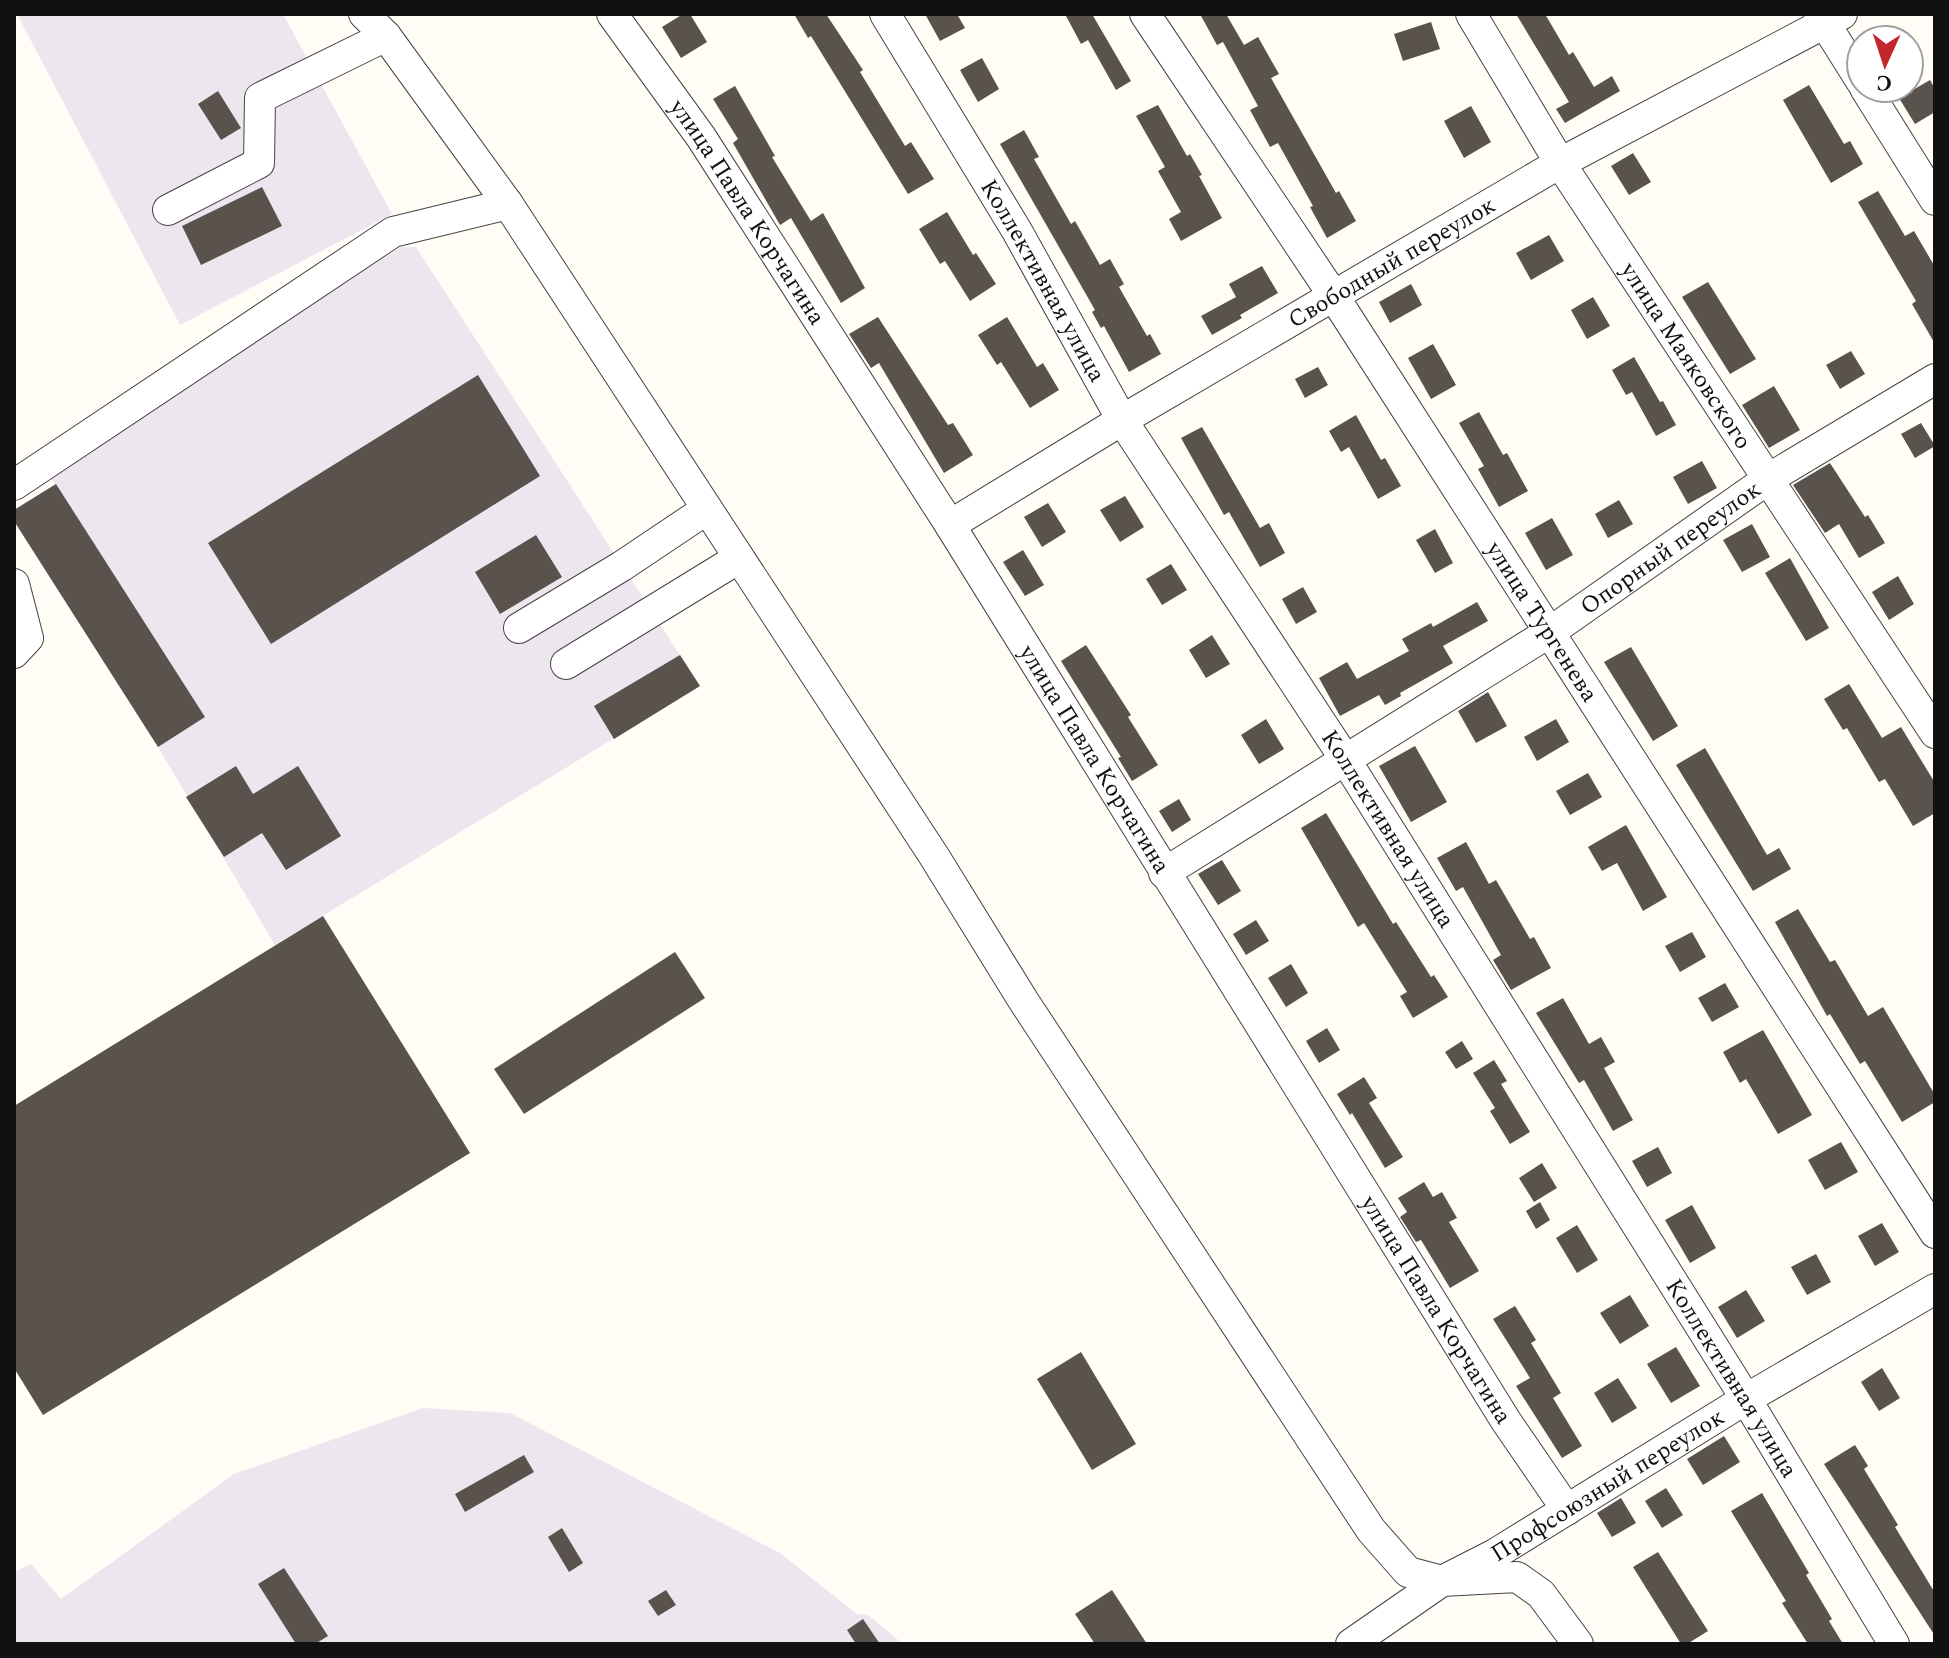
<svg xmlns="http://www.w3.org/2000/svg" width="1949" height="1658" viewBox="0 0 1949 1658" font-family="Spectral,serif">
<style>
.industrial{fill:#eee6ef}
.building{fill:#5a524d}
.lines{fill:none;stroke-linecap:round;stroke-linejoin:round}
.minor-casing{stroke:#444;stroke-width:32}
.minor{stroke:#fff;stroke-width:30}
.labels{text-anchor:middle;stroke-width:8;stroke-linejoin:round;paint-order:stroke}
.street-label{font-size:24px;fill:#111;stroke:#fff}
</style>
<rect width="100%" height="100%" fill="#fffdf5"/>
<path class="industrial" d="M17,14H283L392,214L180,325Z
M401,247H416L700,686L275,945L158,747L14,521V510L55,484L47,472Z
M423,1408L510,1413L780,1553L857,1614L868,1615L903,1644H14V1572L31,1564L61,1599L234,1474Z"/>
<path class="building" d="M683,14H690L707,42L681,58L662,27Z
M794,14H826L863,70L860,72L905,146L911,142L934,179L908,194L811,36L808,38Z
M925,14H957L965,28L940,41Z
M1065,14H1092L1131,81L1116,90L1088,40L1081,44Z
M1200,14H1226L1244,45L1258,37L1279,74L1271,78L1336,193L1339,191L1356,221L1327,238L1310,207L1313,206L1278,143L1270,147L1250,110L1258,106L1223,42L1217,45Z
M1516,14H1545L1569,55L1573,52L1594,87L1612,76L1620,91L1565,123L1556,109L1569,102Z
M1431,22L1440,49L1403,61L1394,34Z
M982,58L999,89L978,102L960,70Z
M1930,80L1935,89V112L1915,124L1899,98Z
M1809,85L1844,144L1850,141L1863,164L1831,183L1783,100Z
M735,86L775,156L772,157L811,221L823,213L865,288L841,303L791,218L780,225L733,143L738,139L713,99Z
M218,91L241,128L221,140L198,104Z
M1158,105L1187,156L1190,154L1202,175L1199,176L1222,218L1181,241L1169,219L1181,212L1158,171L1165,167L1136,116Z
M1471,106L1491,142L1464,158L1444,121Z
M1024,130L1039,157L1034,159L1071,224L1075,221L1100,265L1110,259L1124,284L1119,287L1147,336L1150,334L1161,354L1129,372L1104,326L1101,328L1092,312L1095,310L1000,144Z
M1633,153L1651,182L1629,195L1611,166Z
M262,187L282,226L201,265L182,226Z
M1878,191L1905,236L1914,231L1935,267V344L1912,304L1916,301L1858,202Z
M947,212L973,255L976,253L996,284L970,301L945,261L940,264L919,229Z
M1549,235L1564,261L1531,280L1516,253Z
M1262,266L1278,293L1240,315L1242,318L1212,335L1201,316L1236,297L1229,284Z
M1708,282L1756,359L1730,374L1682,297Z
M1411,284L1422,305L1390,323L1379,302Z
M1593,297L1610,326L1587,339L1571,310Z
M878,317L948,425L953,423L973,455L944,473L879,363L871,368L849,334Z
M1007,317L1037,367L1043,363L1059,390L1030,408L1001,362L997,365L978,335Z
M1433,344L1456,385L1431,399L1408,358Z
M1851,351L1865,374L1840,389L1826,365Z
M1634,357L1660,402L1663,401L1676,425L1656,436L1632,392L1626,395L1612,370Z
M1318,367L1328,385L1305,398L1295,379Z
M478,375L540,476L271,644L208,543Z
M1774,386L1800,430L1769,448L1742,405Z
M1479,412L1503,455L1507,453L1528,491L1499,507L1478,469L1484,466L1459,423Z
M1356,415L1381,460L1385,458L1401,486L1378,499L1349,447L1341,452L1329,431Z
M1921,423L1935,446L1915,458L1901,434Z
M1202,427L1260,528L1269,523L1285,553L1260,567L1229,512L1224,515L1181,438Z
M1702,461L1717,488L1688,504L1673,477Z
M1830,463L1865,517L1868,515L1885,543L1859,558L1839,524L1825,533L1793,485Z
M56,484L205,717L158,747L14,521V510Z
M1125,496L1144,527L1120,542L1100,510Z
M1619,500L1633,524L1608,538L1595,514Z
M1048,503L1066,532L1042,547L1024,517Z
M1552,518L1573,555L1546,570L1525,533Z
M1752,524L1770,557L1742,572L1723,540Z
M1435,529L1453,563L1435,573L1416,540Z
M536,535L562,577L500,614L475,572Z
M1023,550L1044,585L1025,596L1003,562Z
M1790,558L1829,628L1806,641L1765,573Z
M1171,564L1187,590L1162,605L1146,579Z
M1898,576L1914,604L1889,620L1872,592Z
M1303,587L1317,612L1296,624L1282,599Z
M1477,602L1488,621L1443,646L1453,663L1400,693L1401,696L1385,705L1379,695L1340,716L1319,678L1347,662L1357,679L1409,651L1402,639L1431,623L1433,627Z
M1212,635L1230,664L1206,678L1189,650Z
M1086,645L1131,715L1128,717L1158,765L1132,781L1118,758L1121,757L1061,661Z
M1631,647L1678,726L1653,741L1604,662Z
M680,655L700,686L614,739L594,706Z
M1849,684L1882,738L1901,727L1935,783V813L1913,826L1885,779L1879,782L1847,728L1843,730L1824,699Z
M1488,692L1507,726L1476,743L1458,711Z
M1266,719L1284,749L1259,764L1241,735Z
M1556,719L1569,742L1537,761L1524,737Z
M1415,746L1447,802L1411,822L1379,766Z
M1705,748L1767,855L1779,848L1791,869L1753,891L1676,765Z
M236,766L253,794L298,766L341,836L286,870L262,833L224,857L186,797Z
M1588,773L1602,797L1570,815L1556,791Z
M1179,799L1191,820L1172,832L1159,811Z
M1326,813L1393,924L1396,922L1431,977L1434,975L1448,997L1413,1018L1400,996L1407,992L1364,923L1358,927L1301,828Z
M1626,825L1667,897L1643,911L1617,863L1602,871L1588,847Z
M1466,842L1489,884L1496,880L1530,939L1534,937L1551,968L1511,990L1493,960L1501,955L1463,887L1456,891L1437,858Z
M1222,860L1241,891L1218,905L1198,874Z
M1798,909L1830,962L1835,960L1868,1016L1883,1007L1935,1095V1102L1902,1122L1865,1061L1860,1064L1830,1014L1827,1016L1775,922Z
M323,916L470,1153L43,1415L14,1368V1106Z
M1256,920L1269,941L1246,955L1233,934Z
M1692,932L1706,957L1680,972L1665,946Z
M675,952L705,998L524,1114L494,1069Z
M1291,964L1308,993L1286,1007L1268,978Z
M1725,983L1739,1007L1712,1022L1698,998Z
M1563,998L1589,1044L1601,1037L1615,1062L1604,1068L1633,1120L1613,1131L1584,1080L1579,1083L1536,1013Z
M1327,1028L1340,1050L1319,1063L1306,1041Z
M1763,1030L1812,1115L1778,1134L1746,1079L1740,1083L1723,1052Z
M1462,1041L1473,1059L1456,1069L1445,1052Z
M1494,1060L1507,1081L1501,1084L1530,1132L1510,1144L1490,1111L1495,1108L1473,1073Z
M1364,1077L1377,1098L1369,1103L1403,1157L1385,1168L1352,1113L1350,1115L1337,1094Z
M1841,1142L1858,1172L1825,1190L1808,1160Z
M1658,1147L1672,1173L1647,1187L1632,1161Z
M1542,1163L1557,1188L1534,1202L1519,1178Z
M1424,1182L1433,1197L1442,1192L1457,1218L1449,1222L1479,1271L1450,1288L1421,1240L1416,1242L1400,1217L1407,1212L1398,1198Z
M1540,1202L1550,1220L1536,1229L1526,1211Z
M1692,1205L1716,1248L1690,1263L1665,1220Z
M1882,1223L1899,1252L1875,1266L1858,1236Z
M1577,1225L1598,1260L1577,1273L1556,1238Z
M1816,1254L1831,1282L1807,1295L1791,1267Z
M1746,1290L1765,1321L1737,1338L1718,1307Z
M1630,1295L1649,1326L1620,1344L1600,1313Z
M1515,1306L1536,1340L1531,1343L1561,1393L1553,1398L1582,1446L1562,1458L1516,1386L1530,1378L1493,1319Z
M1676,1347L1700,1386L1671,1403L1647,1364Z
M1081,1352L1136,1444L1092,1470L1037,1379Z
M1882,1368L1900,1398L1879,1411L1861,1382Z
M1618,1378L1637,1408L1612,1423L1594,1393Z
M1724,1436L1740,1462L1703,1485L1687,1459Z
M1855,1445L1868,1466L1864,1469L1898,1525L1895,1527L1935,1593V1636L1824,1464Z
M524,1455L534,1472L465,1512L455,1494Z
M1666,1488L1683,1515L1662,1528L1645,1501Z
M1762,1493L1809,1573L1806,1575L1832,1619L1829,1621L1843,1644H1808L1782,1603L1786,1601L1731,1511Z
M1621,1498L1636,1523L1612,1537L1597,1513Z
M562,1528L583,1563L569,1572L548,1537Z
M1658,1552L1708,1631L1687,1644H1681L1633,1567Z
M284,1568L328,1636L315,1644H296L258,1584Z
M666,1590L676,1605L658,1616L648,1601Z
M1112,1590L1147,1644H1095L1075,1614Z
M863,1619L880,1644H856L847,1630Z"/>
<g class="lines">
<g class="minor-casing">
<g id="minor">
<path d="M364,14L386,36L508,204L934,856L1023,1000L1371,1530L1408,1572L1442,1581L1517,1577L1541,1594L1578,1644"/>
<path id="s1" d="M612,14L701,137L950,525L1506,1421L1567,1510"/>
<path id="s2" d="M885,14L1017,231L1122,420L1345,759L1746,1399L1894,1644"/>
<path id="s3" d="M1145,14L1333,295L1935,1233"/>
<path id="s4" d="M1471,14L1560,163L1935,733"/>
<path d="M1819,14L1861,81"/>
<path d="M1865,88L1935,200"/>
<path d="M168,210L259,163L260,98L386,36"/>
<path d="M14,485L393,232L508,204"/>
<path id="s5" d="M950,525L1122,420L1560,163L1842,14"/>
<path d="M14,584L28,638L14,653"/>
<path d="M519,628L622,566L707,509"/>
<path d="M566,664L739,558"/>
<path id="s6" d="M1164,873L1550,632L1768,479L1935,379"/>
<path id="s7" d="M1351,1644L1442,1581L1495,1554L1746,1399L1935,1289"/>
</g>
</g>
<use href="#minor" class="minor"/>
</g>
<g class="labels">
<g class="street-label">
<text dy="8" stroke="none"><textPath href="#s1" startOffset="240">улица Павла Корчагина</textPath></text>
<text dy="8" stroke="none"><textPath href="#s5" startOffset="514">Свободный переулок</textPath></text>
<text dy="8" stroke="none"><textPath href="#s2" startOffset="310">Коллективная улица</textPath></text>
<text dy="8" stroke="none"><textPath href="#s4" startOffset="404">улица Маяковского</textPath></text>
<text dy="8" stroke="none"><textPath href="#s6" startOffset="602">Опорный переулок</textPath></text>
<text dy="8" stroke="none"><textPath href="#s3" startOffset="726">улица Тургенева</textPath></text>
<text dy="8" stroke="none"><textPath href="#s1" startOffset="888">улица Павла Корчагина</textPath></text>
<text dy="8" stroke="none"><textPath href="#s2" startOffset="958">Коллективная улица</textPath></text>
<text dy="8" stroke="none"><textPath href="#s1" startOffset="1536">улица Павла Корчагина</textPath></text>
<text dy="8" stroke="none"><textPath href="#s2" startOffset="1606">Коллективная улица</textPath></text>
<text dy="8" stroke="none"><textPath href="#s7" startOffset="302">Профсоюзный переулок</textPath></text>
</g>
</g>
<rect width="1949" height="1658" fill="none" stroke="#111111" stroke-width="32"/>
<g transform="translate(1885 64) rotate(183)"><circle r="38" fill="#ffffff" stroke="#a0a0a0" stroke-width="2"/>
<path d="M0-6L14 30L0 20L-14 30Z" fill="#c4262e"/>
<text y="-12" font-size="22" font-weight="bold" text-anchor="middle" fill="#111111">С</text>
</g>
</svg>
